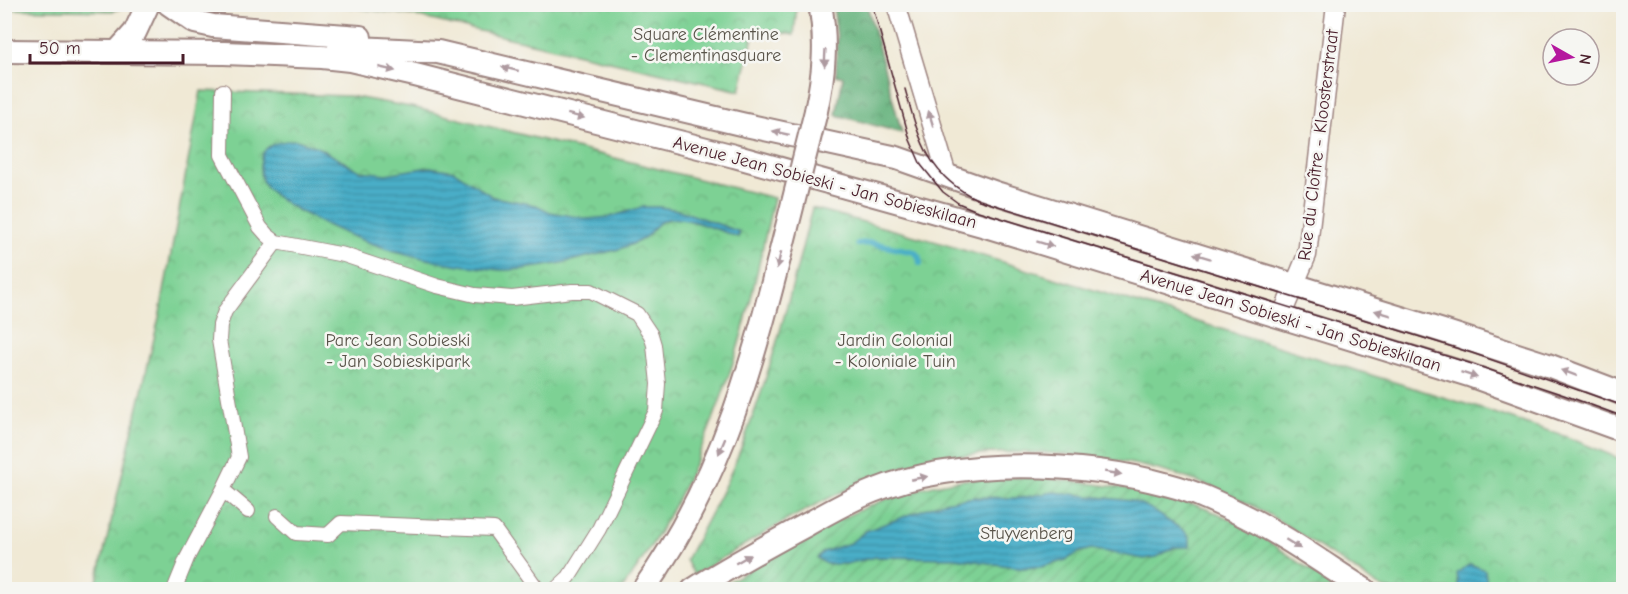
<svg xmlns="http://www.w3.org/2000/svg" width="1628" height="594" viewBox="0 0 1628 594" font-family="'Comic Neue',sans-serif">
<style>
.grass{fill:url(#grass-dots);stroke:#647860;stroke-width:1.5}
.forest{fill:url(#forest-crowns);stroke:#586954;stroke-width:1.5}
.park{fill:url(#park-crowns);stroke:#647860;stroke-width:1.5}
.garden{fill:url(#garden-furrows);stroke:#647860;stroke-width:1.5}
.water{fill:url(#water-rules);stroke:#49667a;stroke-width:1.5}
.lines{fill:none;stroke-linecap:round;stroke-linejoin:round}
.stream{stroke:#48aec8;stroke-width:6}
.pedestrian-casing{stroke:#9d8480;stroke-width:16}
.minor-casing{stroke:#9d8480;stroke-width:21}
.tertiary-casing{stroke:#9d8480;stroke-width:26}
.pedestrian{stroke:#fff;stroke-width:14}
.minor{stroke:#fff;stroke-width:18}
.tertiary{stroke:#fff;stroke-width:22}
.tram{stroke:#4a1f2b;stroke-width:1.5}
.tertiary-bridge-casing{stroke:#9d8480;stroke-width:26;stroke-linecap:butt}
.tertiary-bridge{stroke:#fff;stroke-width:22}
.oneway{fill:#ae9aa0}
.labels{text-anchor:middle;stroke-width:5;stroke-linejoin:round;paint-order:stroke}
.park-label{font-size:18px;fill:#59544a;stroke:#f6f6f2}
.street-label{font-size:18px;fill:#4a1f2b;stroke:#f6f6f2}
</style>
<defs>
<pattern id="grass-dots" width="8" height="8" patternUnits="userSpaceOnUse" patternTransform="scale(1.5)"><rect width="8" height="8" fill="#7dd194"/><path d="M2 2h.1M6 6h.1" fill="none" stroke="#6eb380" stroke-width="1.8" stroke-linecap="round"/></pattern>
<pattern id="forest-crowns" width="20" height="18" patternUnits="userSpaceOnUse" patternTransform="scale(1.5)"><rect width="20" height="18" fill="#66b37e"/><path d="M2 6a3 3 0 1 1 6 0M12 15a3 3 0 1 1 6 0" fill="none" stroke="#569167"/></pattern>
<pattern id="park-crowns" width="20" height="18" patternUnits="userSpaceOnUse" patternTransform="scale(1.5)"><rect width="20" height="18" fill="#7dd194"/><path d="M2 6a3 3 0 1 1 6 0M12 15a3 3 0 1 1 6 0" fill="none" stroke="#6eb380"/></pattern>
<pattern id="garden-furrows" width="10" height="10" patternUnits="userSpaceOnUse" patternTransform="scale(1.5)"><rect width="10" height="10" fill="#7dd194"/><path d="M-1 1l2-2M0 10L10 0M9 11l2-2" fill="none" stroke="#6eb380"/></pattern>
<pattern id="water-rules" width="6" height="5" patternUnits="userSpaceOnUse" patternTransform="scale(1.5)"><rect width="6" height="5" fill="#48aec8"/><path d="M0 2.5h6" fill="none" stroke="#3e8da3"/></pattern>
</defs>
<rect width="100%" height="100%" fill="#f6f6f2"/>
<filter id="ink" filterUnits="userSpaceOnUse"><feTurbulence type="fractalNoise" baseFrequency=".0167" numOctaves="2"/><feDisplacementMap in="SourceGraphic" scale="12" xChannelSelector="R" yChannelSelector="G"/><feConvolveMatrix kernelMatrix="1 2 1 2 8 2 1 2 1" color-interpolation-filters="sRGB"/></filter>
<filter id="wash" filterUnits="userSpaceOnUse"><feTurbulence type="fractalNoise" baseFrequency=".008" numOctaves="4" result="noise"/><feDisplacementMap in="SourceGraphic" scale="24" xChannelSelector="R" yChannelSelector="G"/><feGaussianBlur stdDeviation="1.35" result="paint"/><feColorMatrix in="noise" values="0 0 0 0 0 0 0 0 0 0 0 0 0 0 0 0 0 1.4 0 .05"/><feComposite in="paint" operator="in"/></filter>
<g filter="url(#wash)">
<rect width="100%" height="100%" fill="#f0e9d5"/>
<path class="grass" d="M4,5L5,4L125,5L119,9L112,11L5,9Z"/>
<path class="forest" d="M833,5H867L902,133L836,115L843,77L836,75L837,38Z"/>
<path class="park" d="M797,5L794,35L755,28L740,91L410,15L332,5Z
M201,91L349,96L416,108L774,198C760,257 749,317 729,375C704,450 669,526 622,589L95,590L160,313Z
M812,208L937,242L1482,409L1567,437L1623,460V589C1564,589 1504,589 1444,589C1431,589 1396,593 1385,589C1372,584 1359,572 1347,565C1311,542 1276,516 1237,498C1139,451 990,436 887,473C819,498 756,538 694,575L686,560C703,527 723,493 737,458C770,377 791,293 812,208Z"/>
<path class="garden" d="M1037,477C1102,485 1170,490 1230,519C1268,538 1303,566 1338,589L716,590C788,545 877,490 963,480C987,477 1012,478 1037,477Z"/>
<path class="water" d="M296,140L315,146L360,171L386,174L430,167L454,171L493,197L536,205L550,212L588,219L610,217L642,207H659L679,210L740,232L738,237C720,231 687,216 668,219C657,221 652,232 644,238C627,249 602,253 583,258C559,264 532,269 507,270C496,270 486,268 476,267C414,260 353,241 299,211C288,205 274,196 266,187C258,177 257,153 270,146C277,141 288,141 296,140Z
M1054,492L1132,501C1150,506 1156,513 1170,522C1180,528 1192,533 1190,547H1175L1157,557L1144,559L1091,549L1080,552L1066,560L1041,567L1022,568L955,558L876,557L846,564H826L817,558L823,552L850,543L866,531L943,502L974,497L1019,498Z
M1470,564L1485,570L1487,586L1482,589H1459L1457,573Z"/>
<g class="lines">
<path class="stream" d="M858,244L871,243L915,252L919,257L920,263"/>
</g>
</g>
<g filter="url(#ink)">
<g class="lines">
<g class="pedestrian-casing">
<path id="pedestrian" d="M223,91L222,155L260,227L267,235L276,242L344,255L437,286L475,295L512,298L572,291H591L637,314L651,335L654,345L658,384L656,411L599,529L569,577L555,590
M248,511L223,490L239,457L219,340L220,325L225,311L276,242
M277,516L296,533L328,535L341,523L494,529L538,590
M174,590L187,558L223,490"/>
</g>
<g class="minor-casing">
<path id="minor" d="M896,4L947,175
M1281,317L1307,255L1336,4"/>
</g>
<g class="tertiary-casing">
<path id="tertiary" d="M169,4L195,22L213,26L360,37
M339,47L438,52L741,124L897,158L999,194L1443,331L1545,364L1624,394
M4,51L224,53L322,57L350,60L415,75L734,156L989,227L1469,375L1624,431
M117,52L135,32L148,4
M816,111C824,74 827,42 820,4
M643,590C729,470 758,342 793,203
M693,590C730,566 769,545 808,524C829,512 850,500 873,491C958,457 1081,461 1169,485C1193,491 1218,503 1241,514C1284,535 1324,564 1365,590"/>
</g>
<use href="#pedestrian" class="pedestrian"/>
<use href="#minor" class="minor"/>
<use href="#tertiary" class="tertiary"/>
<path class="tram" d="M872,4L910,140L921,165L943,192L958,203L975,210L1469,363L1564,395L1624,417
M905,89C919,139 928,177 979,200L1472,353L1624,406"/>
<g class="tertiary-bridge-casing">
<path id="tertiary-bridge" d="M793,203L816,111"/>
</g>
<use href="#tertiary-bridge" class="tertiary-bridge"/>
</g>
<defs><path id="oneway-solid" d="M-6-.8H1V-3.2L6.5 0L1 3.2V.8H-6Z" transform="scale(1.5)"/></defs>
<g class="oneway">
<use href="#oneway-solid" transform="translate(825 58) rotate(93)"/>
<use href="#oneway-solid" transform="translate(387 69) rotate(13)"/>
<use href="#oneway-solid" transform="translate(510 69) rotate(-167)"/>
<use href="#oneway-solid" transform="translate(576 116) rotate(14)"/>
<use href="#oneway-solid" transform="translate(931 119) rotate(-107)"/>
<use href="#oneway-solid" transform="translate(781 133) rotate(-167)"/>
<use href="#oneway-solid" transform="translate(1045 244) rotate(17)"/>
<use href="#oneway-solid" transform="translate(1202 256) rotate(-163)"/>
<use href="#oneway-solid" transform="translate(779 260) rotate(104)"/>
<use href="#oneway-solid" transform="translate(1383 313) rotate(-163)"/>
<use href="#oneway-solid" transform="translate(1569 373) rotate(-160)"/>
<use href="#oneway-solid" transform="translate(1469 375) rotate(18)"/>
<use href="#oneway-solid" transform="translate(722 446) rotate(113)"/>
<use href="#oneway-solid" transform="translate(1113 473) rotate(9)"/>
<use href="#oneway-solid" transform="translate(919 478) rotate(-11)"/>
<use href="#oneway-solid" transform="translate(1293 544) rotate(32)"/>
<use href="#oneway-solid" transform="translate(743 559) rotate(-30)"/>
</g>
</g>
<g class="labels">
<g class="park-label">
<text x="706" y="40">Square Clémentine<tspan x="706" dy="21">- Clementinasquare</tspan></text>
<text x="398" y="346">Parc Jean Sobieski<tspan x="398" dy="21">- Jan Sobieskipark</tspan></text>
<text x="895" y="346">Jardin Colonial<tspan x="895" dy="21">- Koloniale Tuin</tspan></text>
<text x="1027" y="539">Stuyvenberg</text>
</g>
<g class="street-label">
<text transform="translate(1318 145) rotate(-83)" y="6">Rue du Cloître - Kloosterstraat</text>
<text transform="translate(825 182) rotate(15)" y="6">Avenue Jean Sobieski - Jan Sobieskilaan</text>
<text transform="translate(1291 320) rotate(17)" y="6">Avenue Jean Sobieski - Jan Sobieskilaan</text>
</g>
</g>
<rect width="1628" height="594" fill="none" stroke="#f6f6f2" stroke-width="24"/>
<g transform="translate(1571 57) rotate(99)"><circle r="28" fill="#f6f6f2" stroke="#b1a0a2" stroke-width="1.5"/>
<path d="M0-4.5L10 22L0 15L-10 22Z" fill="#b5179e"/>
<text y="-9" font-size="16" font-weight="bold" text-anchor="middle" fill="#4a1f2b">N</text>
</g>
<path d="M30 54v9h153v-9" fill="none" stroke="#4a1f2b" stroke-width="3"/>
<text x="39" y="54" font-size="18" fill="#4a1f2b" stroke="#f6f6f2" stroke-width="4.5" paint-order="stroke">50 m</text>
</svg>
